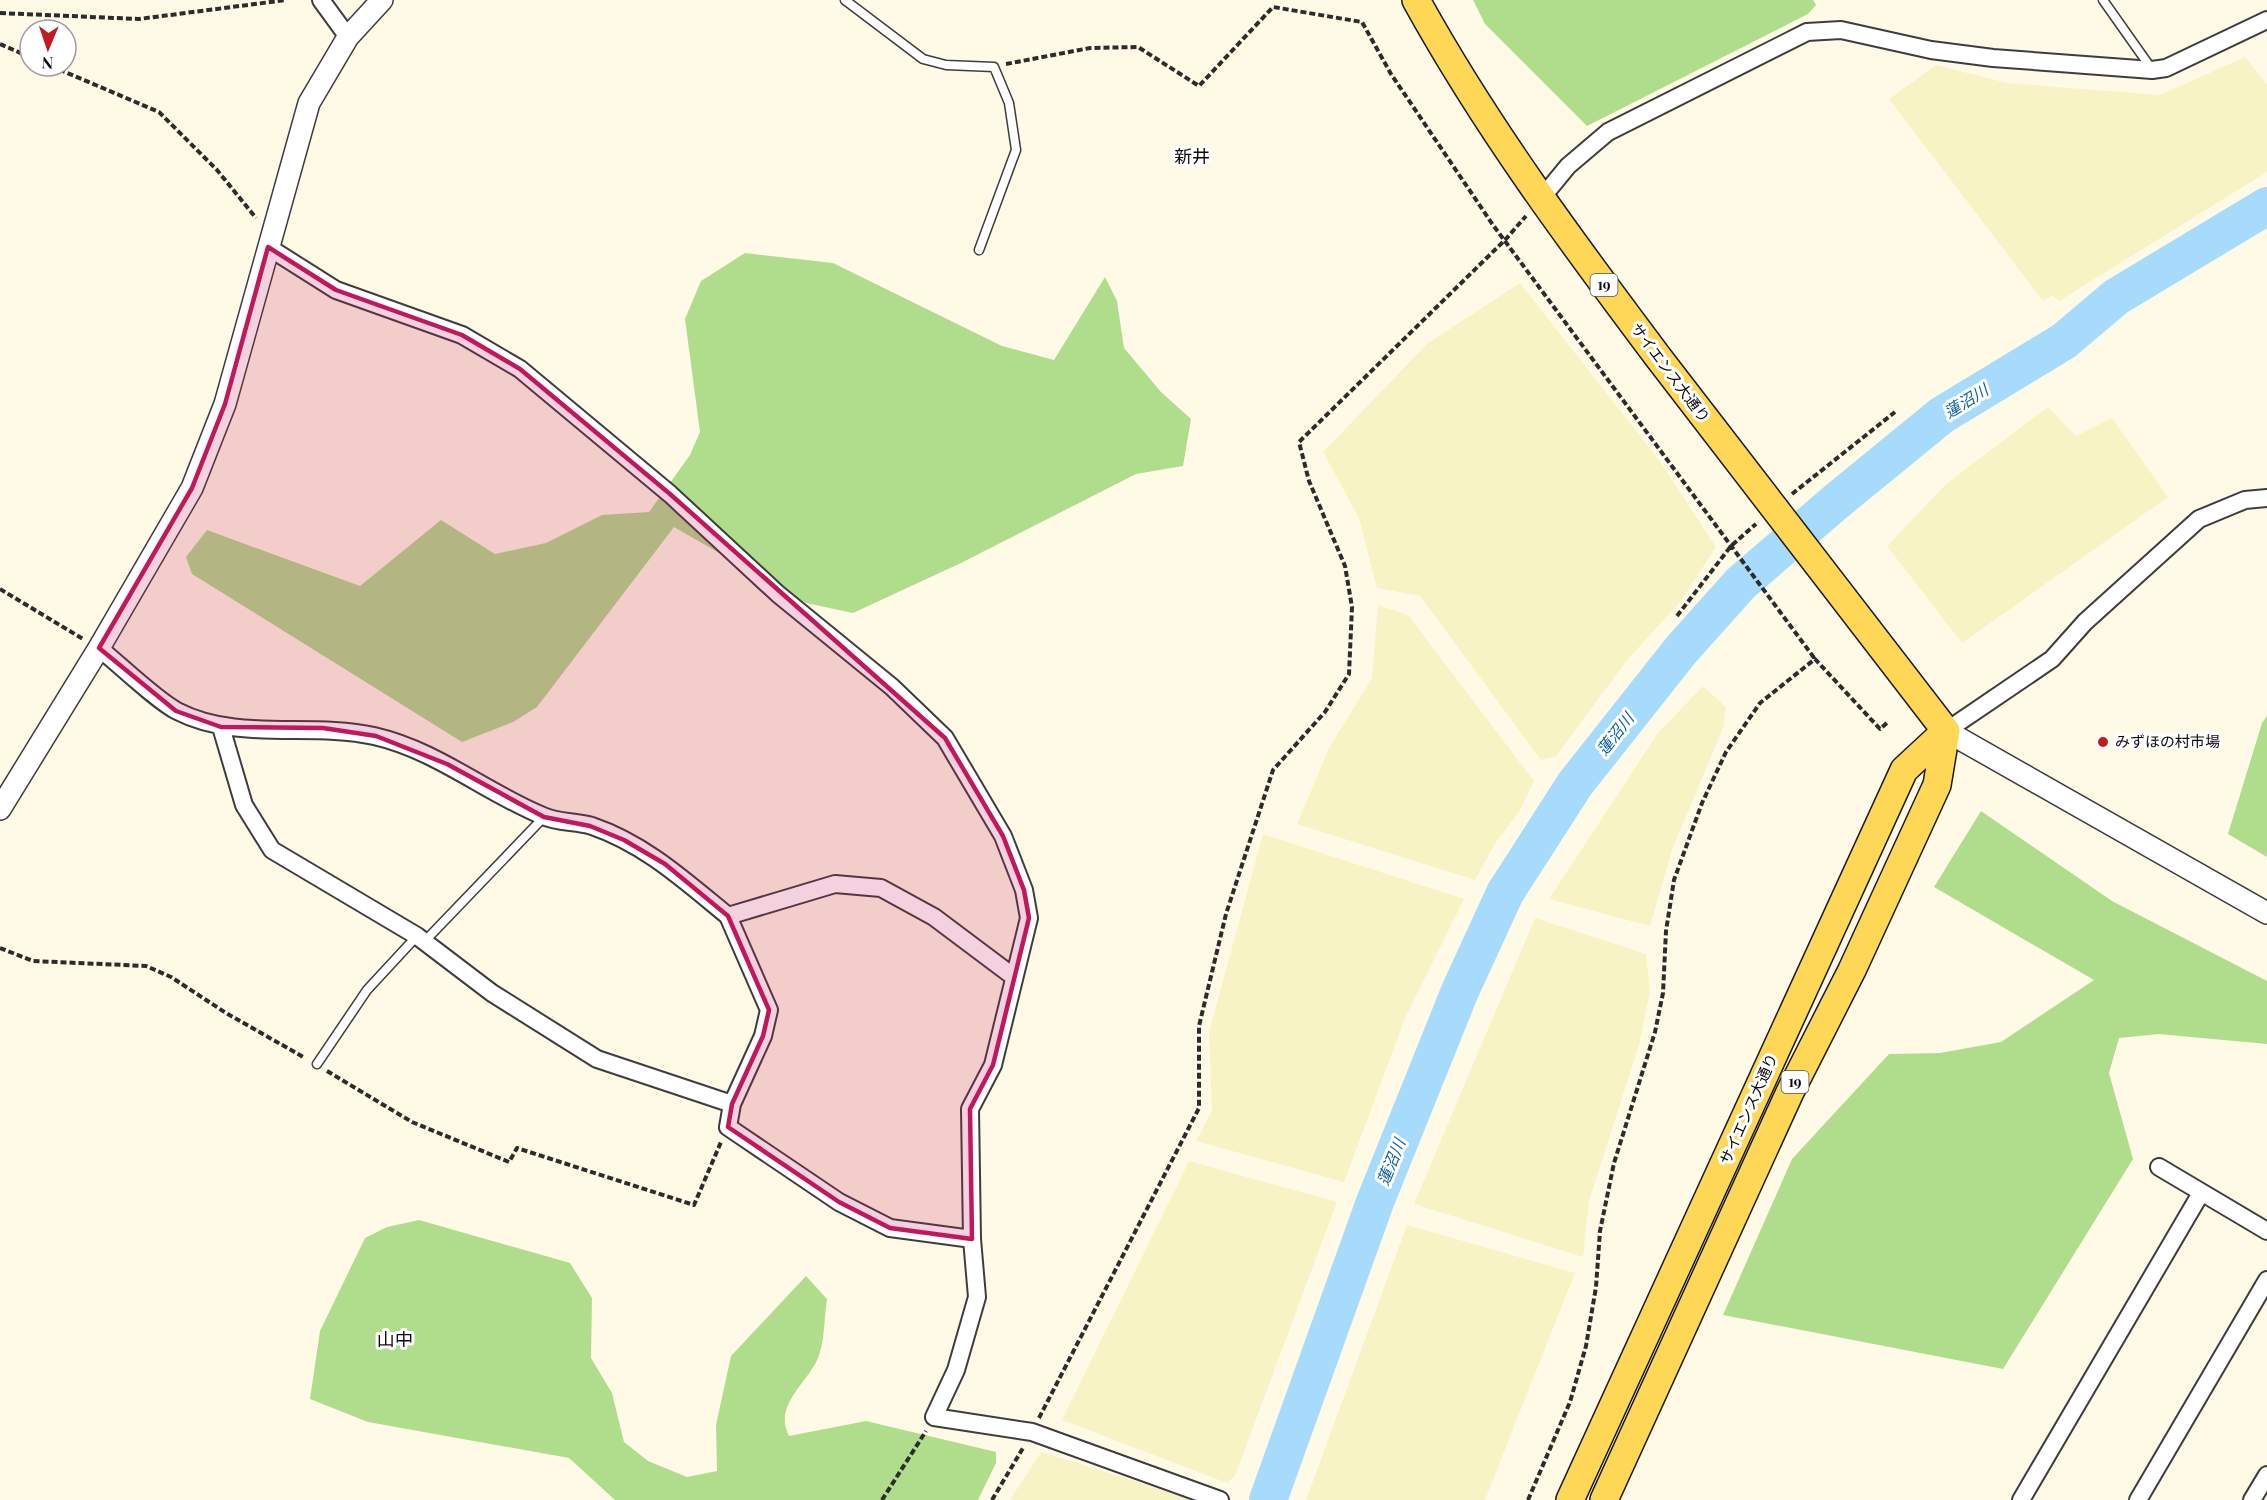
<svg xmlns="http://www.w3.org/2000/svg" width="2267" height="1500" viewBox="0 0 2267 1500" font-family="'Playfair Display','Noto Sans JP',serif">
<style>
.farmland{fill:#f7f3c5}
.forest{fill:#b0dd8c}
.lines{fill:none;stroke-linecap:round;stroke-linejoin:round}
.river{stroke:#a7dbfb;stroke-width:38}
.service-casing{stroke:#3d3d3d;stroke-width:11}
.minor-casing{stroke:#3d3d3d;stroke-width:20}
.tertiary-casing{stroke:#3d3d3d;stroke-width:24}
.primary-casing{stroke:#1b1b1b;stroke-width:30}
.path{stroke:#2c2c2c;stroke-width:4;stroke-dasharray:6 3;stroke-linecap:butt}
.service{stroke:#fff;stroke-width:8}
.minor{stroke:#fff;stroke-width:16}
.tertiary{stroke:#fff;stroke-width:21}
.primary{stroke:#ffd756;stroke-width:27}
.marked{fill:#c2185b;fill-opacity:0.2;stroke:#c2185b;stroke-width:4.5;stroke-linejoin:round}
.poi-dot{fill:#c31920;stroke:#fff;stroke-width:2}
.labels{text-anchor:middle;stroke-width:6;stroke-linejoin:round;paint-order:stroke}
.shield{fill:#fff;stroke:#545454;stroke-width:1.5}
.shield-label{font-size:14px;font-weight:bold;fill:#0a0a0a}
.street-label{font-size:15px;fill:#0a0a0a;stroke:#fff}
.poi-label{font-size:15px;fill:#0a0a0a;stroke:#fff;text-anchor:start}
.water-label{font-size:16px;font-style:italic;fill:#0c60a3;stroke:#fff}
.quarter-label{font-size:18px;fill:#0a0a0a;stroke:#fff}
</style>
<rect width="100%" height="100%" fill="#fffae6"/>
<path class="farmland" d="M2245,57L2267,85V172L2059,301L2052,295L2043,301L1889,99L1936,65L2007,83L2160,95Z
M1520,283L1659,460L1716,547L1680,602L1628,659L1556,756L1541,760L1420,596L1377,588L1359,518L1323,452L1428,343Z
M2048,407L2076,436L2112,418L2168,497L1962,643L1887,546L1946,484Z
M1378,605L1408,615L1534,781L1519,812L1496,842L1475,880L1297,824L1329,748L1372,678Z
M1703,686L1726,707L1723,728L1672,850L1650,926L1549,899L1658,733Z
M1263,834L1464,899L1406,1016L1344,1182L1196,1141L1212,1111L1209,1032Z
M1535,918L1646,954L1650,992L1639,1045L1589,1201L1583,1257L1414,1204Z
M1189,1161L1337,1202L1235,1476L1227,1483L1062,1420Z
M1407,1225L1575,1273L1485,1500H1306Z
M1041,1452L1196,1500H1010Z"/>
<path class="forest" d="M1473,0H1813L1816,5L1808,14L1587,126L1485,24Z
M745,253L833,263L1002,346L1054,360L1105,277L1117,301L1124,348L1161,392L1191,419L1183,466L1136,474L961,563L853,613L806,603L674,527L537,707L513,722L462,742L192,574L186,557L207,530L360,586L441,520L495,554L546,543L602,515L649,512L690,455L700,432L685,319L701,281Z
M2267,716V857L2228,834L2262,723Z
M1981,811L2112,901L2267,981V1044L2159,1034L2119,1038L2109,1073L2133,1159L2003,1369L1723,1315L1792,1159L1889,1054L1940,1053L2001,1042L2094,980L1934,887Z
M419,1220L570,1263L592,1298L591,1358L612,1393L624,1442L648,1461L687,1477L717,1471L716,1425L731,1356L806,1276L827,1299C824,1317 825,1341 818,1358C807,1384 773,1405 789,1436L866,1421L996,1452V1463L978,1500H615L569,1458L368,1422L310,1399L320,1331L365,1238L387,1227Z"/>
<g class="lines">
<path class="river" d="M1268,1500L1375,1202L1460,991L1505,893L1575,784L1681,650L1741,583L1838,500L1942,415L2064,341L2116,297L2267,206"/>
<g class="service-casing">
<path id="service" d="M845,0L923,59L946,65L994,67L1009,103L1016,150L979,250
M2103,0L2151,68
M424,942L544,817
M317,1064L367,990L417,936"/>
</g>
<g class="minor-casing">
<path id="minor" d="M321,0L348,37
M1540,200L1568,166L1608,132L1807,32L1841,30L1931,50L1993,58L2152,70L2166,68L2267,20
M268,247L336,290L462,335L520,369L670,494L778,594L892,687L945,738L1003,836L1024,890L1029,918L993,1065L970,1109L972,1239L977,1297L956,1370L934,1417L1032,1432L1220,1500
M99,648C120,665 156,700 177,711C237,742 310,722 374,736C436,750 485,792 543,816C558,823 576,821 592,826C645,844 685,881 728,916L835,884L881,888L934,917L1014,977
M221,727L244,805L272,850L417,936L492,993L597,1059L732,1104
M1946,731L2052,659L2085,622L2199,519L2245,500L2267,498
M728,916L769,1010L763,1036L732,1104L728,1127L839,1202L890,1228L972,1239
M2159,1167L2267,1231
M2021,1500L2201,1193
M2138,1500L2267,1280
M2252,1500L2267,1475"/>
</g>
<g class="tertiary-casing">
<path id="tertiary" d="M1946,731L2267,913
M0,809L99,648L192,488L225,404L309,103L348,37L382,0"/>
</g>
<g class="primary-casing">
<path id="primary" d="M1416,0C1486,127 1571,241 1658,357C1753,482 1850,606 1946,731L1937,785L1852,970L1790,1092L1604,1500
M1570,1500L1904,770L1946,731"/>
</g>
<path class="path" d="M0,13L139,19L286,0
M0,44L30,57
M1006,64L1090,48L1138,47L1199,86L1273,7L1362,22L1391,74L1493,225L1815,659
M51,66L159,112L217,170L256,218
M1792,494L1895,412
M0,589L83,639
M1677,616L1731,546L1756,524
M0,948L33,961L146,966L171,977L226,1013L305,1058
M327,1071L412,1122L509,1162L517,1148L694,1205L721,1142
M1039,1418L1199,1108V1026L1226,914L1273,770L1325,712L1349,674L1352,607L1345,566L1309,481L1299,442L1505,240L1526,216
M882,1500L926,1431
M992,1500L1023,1448
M1528,1500L1570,1402L1586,1346L1596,1287L1600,1231L1614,1163L1655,1032L1663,993L1666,931L1674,880L1702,803L1726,752L1760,703L1815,659L1880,729L1888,722"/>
<use href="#service" class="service"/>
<use href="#minor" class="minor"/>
<use href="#tertiary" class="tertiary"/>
<use href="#primary" class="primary"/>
</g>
<path class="marked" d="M268,247L336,290L462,335L520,369L670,494L945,738L1003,836L1024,890L1029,918L993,1065L970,1109L972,1239L890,1228L839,1202L728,1127L732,1104L763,1036L769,1010L728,916L665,864L624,840L590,826L544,817L447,764L376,736L323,728L221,727L176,711L99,648L192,488L225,404Z"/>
<circle class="poi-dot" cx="2103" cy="742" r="6"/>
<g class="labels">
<g class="shield">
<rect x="1590.5" y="274" width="27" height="22" rx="4.5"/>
<rect x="1781.5" y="1071" width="27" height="22" rx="4.5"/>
</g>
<g class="shield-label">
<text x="1604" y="290">19</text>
<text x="1795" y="1087">19</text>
</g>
<g class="street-label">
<text transform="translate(1670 373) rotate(53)" y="5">サイエンス大通り</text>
<text transform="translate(1749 1109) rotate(-66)" y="5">サイエンス大通り</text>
</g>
<g class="poi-label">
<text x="2115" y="747">みずほの村市場</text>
</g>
<g class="water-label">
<text transform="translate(1966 401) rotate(-32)" y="6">蓮沼川</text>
<text transform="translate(1615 734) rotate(-52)" y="6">蓮沼川</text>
<text transform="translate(1391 1162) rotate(-68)" y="6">蓮沼川</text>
</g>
<g class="quarter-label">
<text x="1192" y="163">新井</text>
<text x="395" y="1346">山中</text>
</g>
</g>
<g transform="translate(48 48) rotate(182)"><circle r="28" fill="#ffffff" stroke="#9d9d9d" stroke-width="1.5"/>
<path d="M0-4.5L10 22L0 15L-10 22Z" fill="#c31920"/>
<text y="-9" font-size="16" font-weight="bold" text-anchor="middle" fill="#0a0a0a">N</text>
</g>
</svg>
